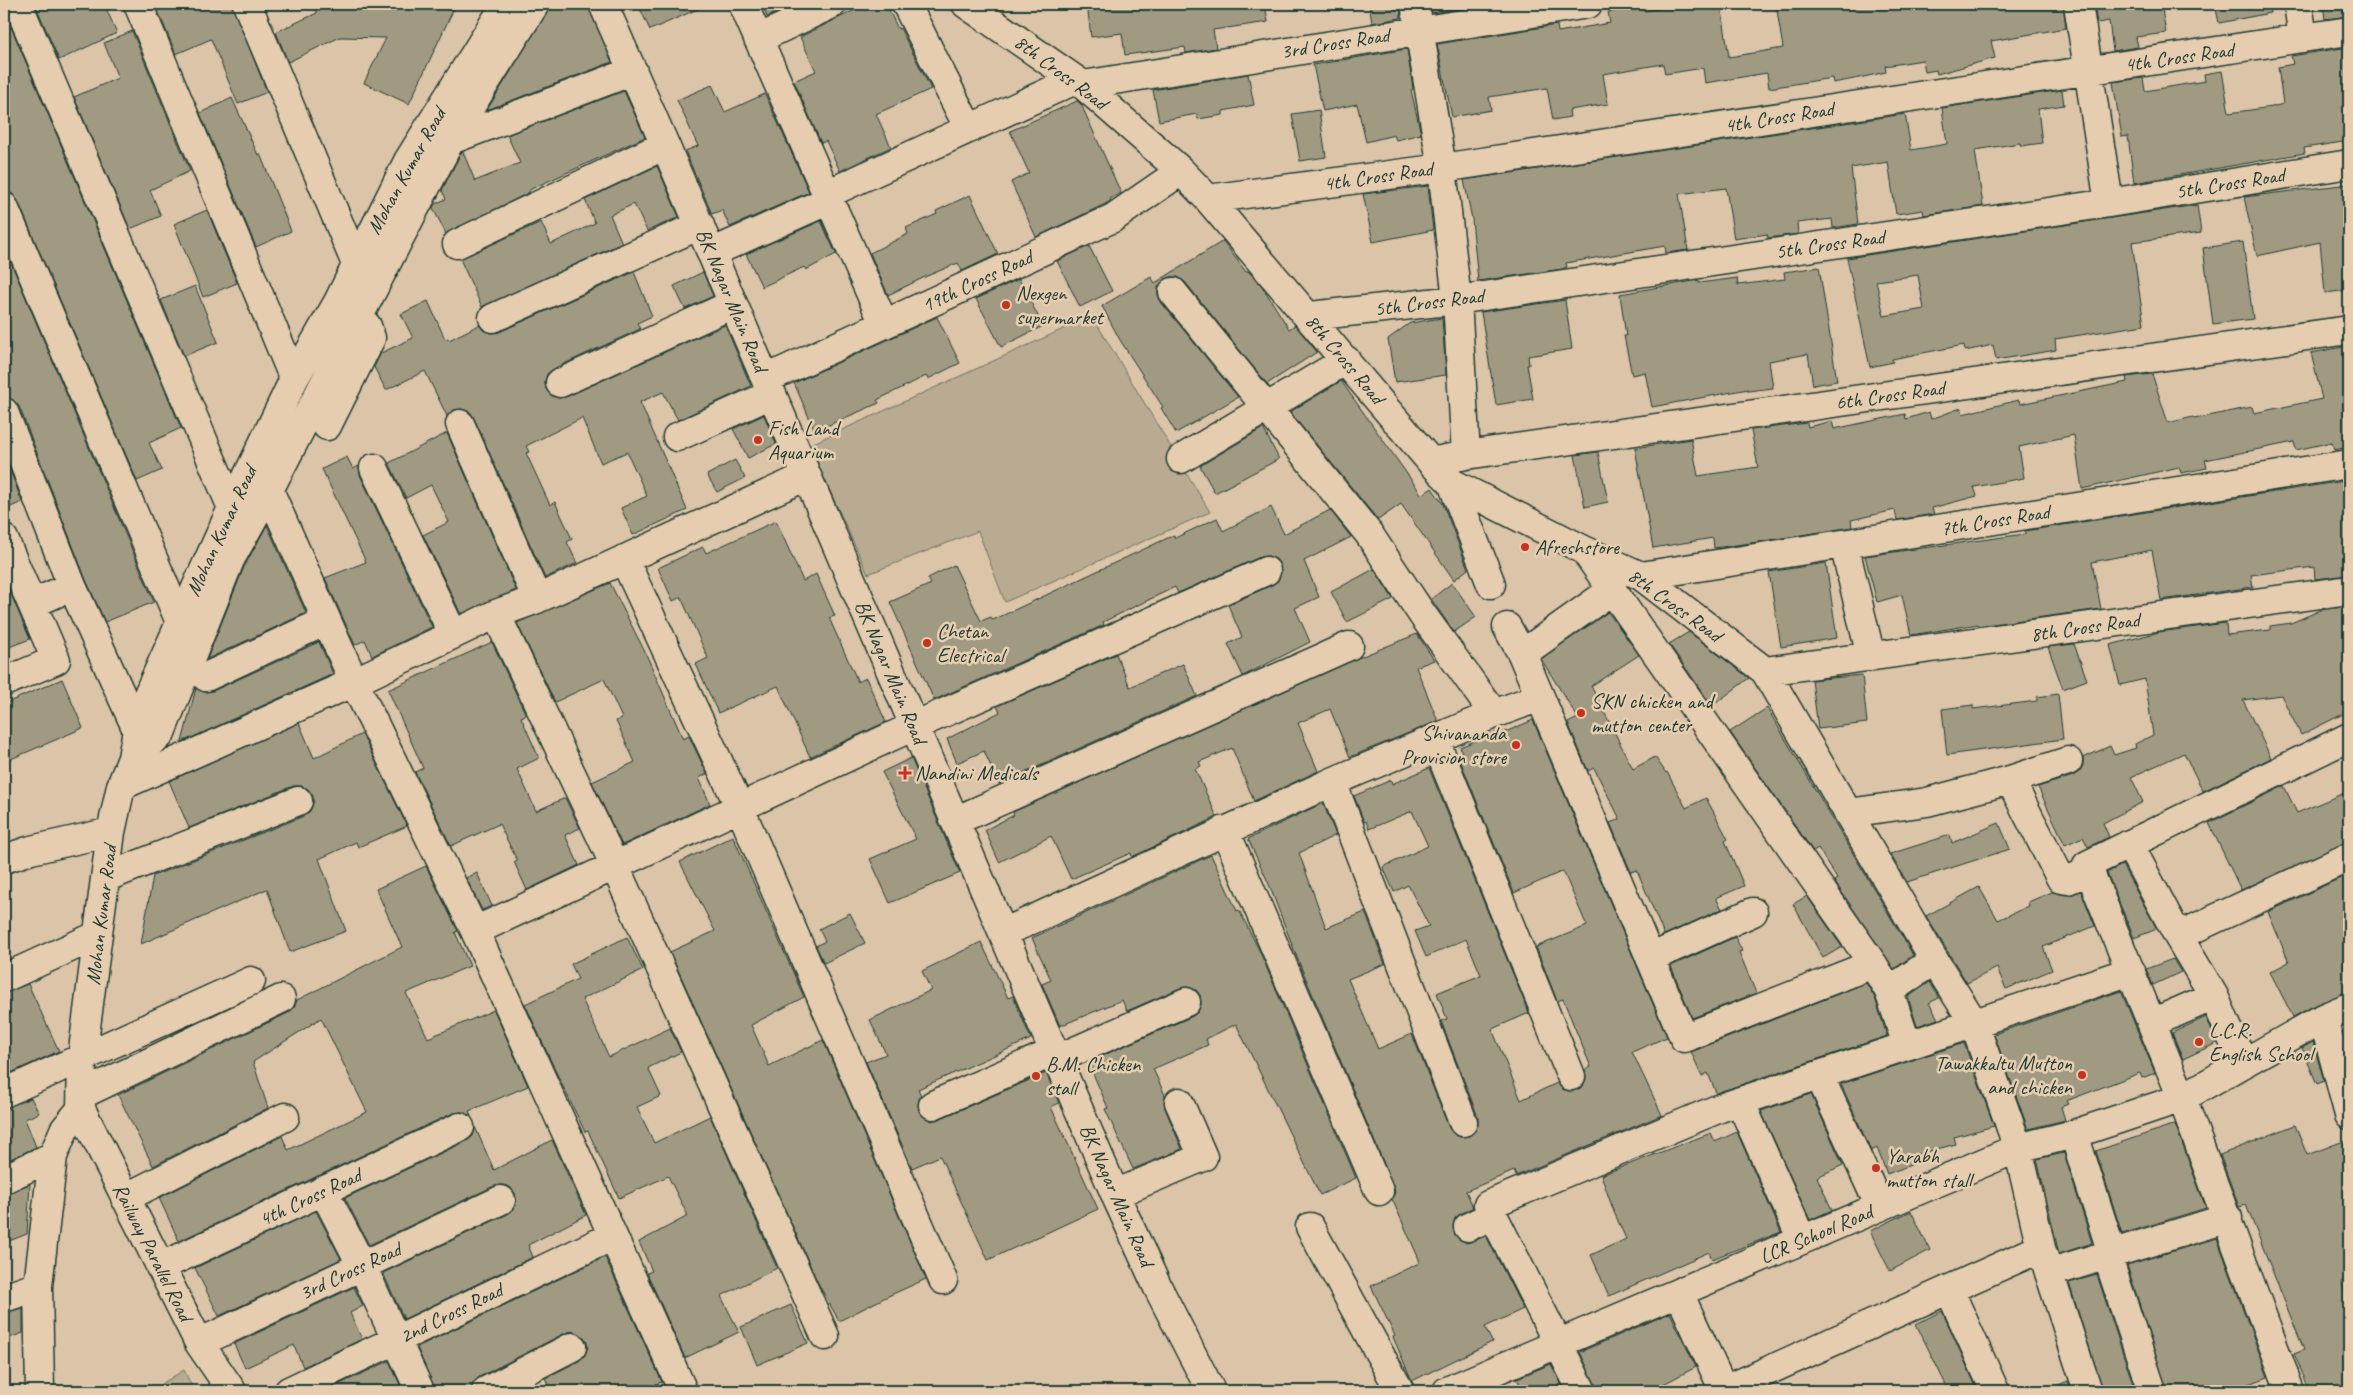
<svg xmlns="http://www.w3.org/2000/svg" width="2353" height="1395" viewBox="0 0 2353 1395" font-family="Caveat,sans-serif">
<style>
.green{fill:#b8ab92;stroke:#6c7463}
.building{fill:#a19a83;stroke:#1f3d34;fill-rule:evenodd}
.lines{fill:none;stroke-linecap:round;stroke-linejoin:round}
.minor-casing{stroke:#1f3d34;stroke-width:31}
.minor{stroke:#e7cdaf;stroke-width:28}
.poi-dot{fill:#c8321e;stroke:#e7cdaf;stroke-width:2}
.labels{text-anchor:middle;stroke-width:5;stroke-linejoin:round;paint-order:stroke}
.street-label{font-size:21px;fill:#1f3d34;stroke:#e7cdaf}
.poi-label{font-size:21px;fill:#1f3d34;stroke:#e7cdaf;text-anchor:start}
</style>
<rect width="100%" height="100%" fill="#dbc4a8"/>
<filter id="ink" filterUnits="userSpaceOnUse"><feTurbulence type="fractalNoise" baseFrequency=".02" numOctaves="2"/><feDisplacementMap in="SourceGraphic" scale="10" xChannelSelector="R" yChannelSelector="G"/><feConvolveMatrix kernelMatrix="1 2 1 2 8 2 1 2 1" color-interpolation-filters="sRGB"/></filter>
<g filter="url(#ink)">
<path class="green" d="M1092,316L1210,512L1005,602L978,531L868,574L809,445Z
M184,1370L194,1391H150Z"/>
<path class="building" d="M39,4H104L117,33L59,60L36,6Z
M155,4H232L267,92L238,104L211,39L176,54Z
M313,4H456L409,104L364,83L386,38L340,37L288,62L276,32L317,13Z
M552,4H588L612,62L487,110Z
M638,4H709L650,30Z
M762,4H796L767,17Z
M867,4H886L898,29L900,28L931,89L876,114L891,147L840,171L826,141L821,143L794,81L816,71L800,37Z
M1087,4H1265L1268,22L1213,30L1216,48L1186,53L1185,47L1125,55L1122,33L1091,37Z
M1369,4H1400L1401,18L1372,23Z
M1431,4H1491L1432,13Z
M1688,4H1721L1729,57L1783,48L1776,4H2063L2066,28L1991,41L1995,58L1937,74L1936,70L1925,72L1923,60L1885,66L1886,72L1859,78L1833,83L1832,78L1769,88L1767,73L1705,83L1703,68L1665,74L1663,64L1603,74L1608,104L1569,110L1570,117L1553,120L1547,88L1489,97L1491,110L1452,117L1437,44L1557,25L1558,32L1610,23L1608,12L1643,6L1644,11Z
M2094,4H2161L2166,33L2136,37L2138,47L2113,51L2109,21L2097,23Z
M2215,4H2269L2270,13L2219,23Z
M2323,4H2349V16L2325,19Z
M11,27L181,428L149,443L162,470L137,481L18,201L13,194L4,192V32Z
M132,31L190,171L150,190L161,216L130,229L74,97L118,78L104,43Z
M2349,47V141L2304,148L2305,153L2134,183L2128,136L2122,137L2113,82L2143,78L2145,91L2205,81L2204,74L2222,71L2229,113L2272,107L2283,104L2278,67L2293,64L2291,56Z
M1407,49L1413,89L1411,90L1421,134L1396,140L1394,135L1366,142L1357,104L1323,111L1313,65Z
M1248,74L1254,105L1223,111V115L1198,119L1197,114L1159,121L1153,90Z
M712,85L725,112L765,94L809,192L730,227L722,210L712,214L685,151L698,146L677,100Z
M2062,90L2064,105L2038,109L2042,143L2021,146L2020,143L1975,150L1983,206L1924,215L1923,210L1896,214L1888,162L1851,168L1858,224L1833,228L1832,219L1797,223L1798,234L1768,238L1767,234L1734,239L1726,188L1679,194L1688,250L1666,253L1665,246L1566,263L1567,267L1562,269L1478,281L1472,219L1464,180L1905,114L1911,150L1947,144L1942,108Z
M624,91L645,137L531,189L528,193L446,234L433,208L435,204L446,199L442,190L461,153L463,152L475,181L520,163L507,135Z
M232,98L258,155L260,154L291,231L256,247L200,113Z
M1077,101L1081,104L1121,193L1110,199L1111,201L1105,204L1036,237L1011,182L1029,173L1010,131Z
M1319,110L1326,157L1300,161L1292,114Z
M657,166L679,217L647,231L634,204L610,215L622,243L482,307L460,259L541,222L551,244L570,235L595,223L585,200Z
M2349,184V290L2325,293L2320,242L2257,256L2244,197Z
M1428,186L1433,230L1373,242L1363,194Z
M970,195L998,254L962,271L958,263L927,276L888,295L870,253L908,234L906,228L937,214L936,211Z
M2197,205L2201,233L2132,242L2144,325L2055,339L2056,350L1996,360L1993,345L1965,351L1964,345L1892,359L1893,362L1870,367L1847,258ZM1918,275L1924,309L1884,316L1876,281Z
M207,210L237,283L203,297L174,224Z
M821,221L836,254L806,270L804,267L762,287L746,254Z
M1223,241L1246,272L1248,271L1262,286L1289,329L1295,325L1317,352L1267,384L1185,282L1178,277H1171L1164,280L1158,287V295L1161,302L1238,397L1176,433L1161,408L1163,407L1120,340L1102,306L1151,277L1155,283Z
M2243,242L2253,319L2213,324L2203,248Z
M4,246L154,602L105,622L86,580L19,406L13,400L4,397Z
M1089,246L1112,291L1080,307L1057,261Z
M1819,267L1837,381L1813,385L1808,354L1769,361L1773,388L1748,391V389L1652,407L1645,372L1632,375L1624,336H1626L1620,294L1699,280V283L1737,278L1738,285L1785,279L1784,272Z
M634,272L652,316L637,323L640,329L553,369L547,374L545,381L546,389L551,395L558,398L566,397L725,325L751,386L678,420L663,392L640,402L687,510L633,535L621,508L647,496L627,452L601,463L582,418L526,446L529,452L526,453L550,505L555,502L572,539L567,542L577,563L545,578L474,418L470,412L462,409L454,410L447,416L425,371L386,390L374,367L381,353L413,338L401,314L428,301L445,339L448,338L449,340L479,325L484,331L491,333L499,332Z
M703,272L713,296L685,309L674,286Z
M1019,279L1043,326L1001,347L976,299Z
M195,286L218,342L184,356L161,300Z
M1565,300L1572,349L1528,356L1529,365H1527L1533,399L1496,405L1481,312Z
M937,317L960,363L928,379L926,376L877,400L879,403L815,431L794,383Z
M1442,318L1446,375L1395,382L1388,339L1410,323Z
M2349,346V447L2334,450L2332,442L2296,450L2294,442L2205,460L2207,468L2181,473L2179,467L2082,489L2074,435L2019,447L2024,478L1974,487L1977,496L1932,508L1934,514L1897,520L1895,510L1851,520L1852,527L1751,543L1714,548L1713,538L1653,548L1635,448L1691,439L1698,476L1758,467L1751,430L1807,423L1808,427L1832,421L1834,429L1905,414L1906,419L1929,412L1931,419L1961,408L1963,414L2019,400L2020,404L2127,382L2126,377L2152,374L2168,423L2193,417L2194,419L2252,407L2254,413L2322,399L2311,353Z
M1341,381L1422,495L1432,488L1443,504L1468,569L1454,580L1401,504L1378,520L1290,412Z
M764,415L776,444L748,458L733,429Z
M1263,428L1279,459L1215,493L1200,466Z
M447,433L516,590L461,614L423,535L449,522L431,485L406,498L389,463Z
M1598,452L1608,502L1585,507L1575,455Z
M4,454L22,502L4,510Z
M347,457L353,469L359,466L360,475L432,627L372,656L365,640L355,645L325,578L366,562L322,469Z
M735,460L745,478L717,492L707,475Z
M2344,481L2349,521V575L2315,579L2314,567L2251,575L2253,587L2161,600L2152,550L2092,562L2101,609L1978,626V624L1911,635L1902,595L1877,602L1865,556L2025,534V531Z
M1271,507L1284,534L1330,510L1351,537L1304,561L1319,597L1295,608L1310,642L1243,676L1228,644L1242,637L1228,605L1272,585L1278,581L1281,573L1280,565L1276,559L1268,556L1260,557L1178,593L1175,587L1103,622L1104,625L934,700L890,602L931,584L928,578L954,565L981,621L991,617L993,620L1174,535L1175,538L1217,518L1223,531Z
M776,521L803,581L816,574L835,616L829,618L858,682L866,678L886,722L810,757L778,686L718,713L696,664L708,658L681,597L673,601L658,568L703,547L706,553Z
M267,525L306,613L207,659L244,567Z
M1826,563L1837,638L1781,647L1769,572Z
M1374,569L1393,599L1347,622L1331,592Z
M4,578L30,639L4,649Z
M610,583L646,654L683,739L689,736L707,774L699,778L710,804L622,845L592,782L635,762L616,721L622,718L604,679L555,702L517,623Z
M1452,583L1476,617L1454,632L1431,599Z
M2349,606V711L2301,735L2281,695L2243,700L2271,758L2203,791L2184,753L2131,777L2143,802L2103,823L2109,837L2088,847L2083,837L2065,845L2038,787L2073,776L2080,771L2083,765V758L2110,746L2114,755L2136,748L2135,744L2153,735L2145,679L2120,685L2110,645L2159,632L2226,623L2227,635L2270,630V626L2291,623L2321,610Z
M1608,612L1639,655L1591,686L1633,769L1655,757L1666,773L1667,772L1686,808L1706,798L1728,839L1725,841L1744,886L1716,898L1722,909L1664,935L1637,870L1631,872L1610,823L1620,819L1594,768L1588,771L1568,723L1578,718L1541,659Z
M1689,632L1749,678L1712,706L1669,644Z
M1417,634L1434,660L1416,667L1438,721L1350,757L1330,709L1298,723L1318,771L1254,801L1232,748L1199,762L1201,766L1195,769L1217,817L1215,818L1132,857L1131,853L1071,879L1051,836L999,862L985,830L1014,815L1013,812L1358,658Z
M319,642L333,674L182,742L196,688L204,692L213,691Z
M492,642L526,715L521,717L539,758L517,769L536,811L565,798L580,828L565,835L579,865L527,890L514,862L517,860L499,824L451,846L415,772L423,768L388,690Z
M2074,644L2087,680L2063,689L2048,647Z
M1116,654L1130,687L1183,664L1197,696L999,784L984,751L957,763L947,739L1000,712L997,706Z
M1862,675L1867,723L1818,729L1812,680Z
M62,679L83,728L4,762V704Z
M2058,694L2063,739L1947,755L1942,709L1973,705V709L2037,701V697Z
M1767,708L1913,955L1894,969L1834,881L1837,879L1818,848L1813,851L1730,732Z
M1533,720L1667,1037L1632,1052L1662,1115L1516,1176L1514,1171L1466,1191L1473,1207L1455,1218L1453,1225L1454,1233L1460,1240L1467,1243L1486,1236L1523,1309L1485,1327L1492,1342L1412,1381L1393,1337L1395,1336L1371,1286L1419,1263V1259L1392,1199L1395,1192L1393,1185L1298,960L1268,882L1248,839L1323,803L1336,835L1299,853L1326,928L1365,912L1385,964L1348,979L1378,1049L1412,1034L1449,1128L1454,1134L1460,1137L1469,1136L1475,1131L1478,1125V1117L1441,1021L1447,1019L1437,993L1481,975L1466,939L1426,957L1415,931L1429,926L1408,885L1394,892L1383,867L1428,846L1412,811L1369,829L1366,821L1364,822L1354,796L1391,780L1392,784L1429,768L1529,1013L1492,1029L1521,1100L1557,1083L1562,1089L1568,1091L1577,1090L1583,1086L1586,1079L1585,1070L1591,1067L1563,999L1557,1001L1536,947L1587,926L1563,871L1514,893L1458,755L1462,753L1460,747L1502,730L1503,733Z
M299,723L314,758L362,734L407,826L358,847L356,842L319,859L346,931L290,952L267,889L141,944L153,876L304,816L310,811L313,804V796L308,789L301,786H293L189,828L169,781Z
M911,758L960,873L890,903L870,859L916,839L882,772Z
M2284,786L2297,813L2349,791V842L2241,890L2209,823Z
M1999,823L2010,849L1907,882L1890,854L1950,835L1952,843Z
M733,836L804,997L751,1025L769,1066L823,1040L926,1279L886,1297L839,1321L818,1283L670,952L715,931L680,862Z
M1211,855L1237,911L1239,910L1260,952L1356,1178L1320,1195L1236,1024L1206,1039L1208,1045L1153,1069L1165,1095V1108L1182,1149L1133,1169L1105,1109L1108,1108L1088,1062L1193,1016L1198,1012L1201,1004L1200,995L1196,990L1188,987L1180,988L1127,1011L1122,1000L1060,1026L1042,984L1051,980L1032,938Z
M2122,865L2157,929L2134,938L2107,873Z
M426,866L458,931L455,932L470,966L406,993L428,1038L494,1010L528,1086L469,1111L471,1116L462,1112L453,1113L179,1241L159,1198L282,1136L288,1150L367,1112L321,1018L253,1062L268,1108L153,1166L118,1095L288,1013L294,1008L297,1000L402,947L376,889Z
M477,873L492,906L482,910L466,878Z
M2349,874V992L2317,1004L2293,1017L2270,972L2289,962L2268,912Z
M1979,887L1998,920L2029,906L2028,902L2052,892L2066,895L2081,891L2095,926L2043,947L2052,970L2006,989L1997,968L1967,983L1926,916Z
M1807,896L1842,947L1823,958L1793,904Z
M850,913L865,943L824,963L816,946L825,941L819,929Z
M627,937L643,970L582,999L609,1057L670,1028L681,1052L648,1068L661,1096L637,1107L654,1143L710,1116L777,1268L721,1296L739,1332L685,1358L647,1273L652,1271L639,1242L688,1216L668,1176L619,1198L588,1131L585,1132L557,1074L525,1004L578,979L571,964Z
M1735,937L1742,951L1739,952L1756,993L1692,1018L1671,966Z
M981,942L1008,998L1013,996L1031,1039L918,1089L921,1095L918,1103L919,1112L931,1121L939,1119L1046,1073L1059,1103L1051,1107L1098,1209L988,1260L940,1156L912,1168L866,1062L886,1054L870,1020L931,990L922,971Z
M2173,959L2181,972L2153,985L2146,969Z
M1930,982L1939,998L1929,1003L1938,1019L1917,1026L1908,997Z
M1866,983L1875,998L1887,1036L1716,1093L1708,1073L1702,1076L1691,1052Z
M28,984L59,1051L4,1076V993Z
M2121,991L2155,1073L2142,1078L2140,1073L2066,1101L2068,1104L2061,1107L2065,1120L2028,1129L1994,1034Z
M2206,1017L2217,1043L2183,1059L2172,1033Z
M2313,1042L2324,1081L2317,1084L2302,1048Z
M1964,1043L1994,1126L1954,1137L1956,1144L1918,1154L1921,1161L1887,1174L1877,1148L1871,1151L1841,1084Z
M1811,1094L1843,1165L1817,1177L1832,1210L1810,1220L1761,1111Z
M31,1098L39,1113L25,1119L36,1147L4,1162V1108Z
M2175,1124L2206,1208L2122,1234L2096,1151Z
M2295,1125L2307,1155L2349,1139V1279L2341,1282L2349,1303V1391H2310L2294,1354L2304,1350L2246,1205L2239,1207L2220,1155Z
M475,1127L494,1170L552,1140L586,1215L528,1245L533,1257L404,1319L383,1273L508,1214L514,1209L516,1202L515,1193L510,1187L503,1185L494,1186L369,1245L345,1198L467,1141L473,1136Z
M1737,1132L1781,1232L1712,1259L1709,1252L1609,1296L1591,1255L1626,1239L1614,1212L1601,1175L1711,1133L1715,1142Z
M2064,1153L2092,1243L2059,1254L2037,1159Z
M30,1184L27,1234L4,1243V1194Z
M316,1211L341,1259L219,1316L195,1268Z
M1911,1211L1930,1250L1890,1271L1870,1231Z
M2217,1238L2268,1377L2230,1391H2167L2127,1265Z
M605,1257L662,1382L656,1384L660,1391H551L545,1378L579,1361L585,1355L588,1347L586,1339L580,1334L572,1331L565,1333L479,1377L473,1383L471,1391H435L417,1347Z
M2097,1275L2134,1387L2122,1391H2103L2069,1283Z
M354,1287L363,1306L350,1313L362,1339L303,1367L294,1345L245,1368L234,1344Z
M791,1305L808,1343L757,1365L741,1327Z
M23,1308V1333L4,1340V1313Z
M1942,1311L1978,1391H1949L1916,1324Z
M1670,1313L1696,1367L1650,1391H1598L1580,1352Z
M389,1361L403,1391H325Z
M1551,1364L1565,1391H1523L1517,1378Z
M2068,1381L2072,1391H2044Z"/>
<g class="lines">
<g class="minor-casing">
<path id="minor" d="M18,4L232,508
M138,4L294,379
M247,4L356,264
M603,4L665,145L1118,1201L1157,1286L1211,1391
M743,4L884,324
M906,4L969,129
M966,4L1083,85L1181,171L1208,199L1431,462L1452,483L1584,550L1641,576L1765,671L2349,590
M1415,4L1442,168L1457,300L1466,455
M2078,4L2109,203
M2298,4L2303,38
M758,39L832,4
M1083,85L1588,4
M451,140L633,71
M827,194L1075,80
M1208,199L1442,168L2349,31
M4,207L180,622L191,626
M457,244L665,145
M711,253L829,200
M1173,292L1369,534L1422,614L1494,714
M1310,316L1457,300L2109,203L2349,164
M493,318L700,225
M766,379L1113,218L1181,171
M560,383L733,304
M4,412L72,586L137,730L145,732
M460,424L537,599
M327,426L371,338L367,326L358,320
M677,437L772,394
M1181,459L1346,360
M1431,462L1466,455L2349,330
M374,468L453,634
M1452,483L1491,584
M269,490L354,682L475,931L683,1391
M4,539L56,660L4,682
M1844,544L1871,657
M1585,551L1873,964
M624,559L740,808L943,1280
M1641,576L2349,464
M32,604L72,586
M496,614L614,864L825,1336
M1507,627L1522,654L1684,1038L1873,964L1889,991L1934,960
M1522,654L1612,590
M1765,671L1934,960L1974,1023L2018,1148L2041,1248L2088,1391
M206,677L326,621
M1435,740L1571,1076
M132,758L160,735L230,560L269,490L454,133L535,4
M2010,780L2061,879L2068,880L2089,871
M1332,782L1463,1122
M121,786L354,682L496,614L537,599L807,476
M1848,813L1927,802L2010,780L2068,761
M955,821L1349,646
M1225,830L1379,1191
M2129,844L2178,936
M4,859L31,850L111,832
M107,877L298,801
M475,931L914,726L1266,571
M1003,933L1332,782L1494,714L1540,697
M1650,958L1753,912
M4,978L98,935
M1889,991L1907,1045
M2214,996L2243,1064
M2323,1018L2349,1115
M2152,1023L2214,996L2178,936L2349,857
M1057,1059L1186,1002
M1819,1075L1880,1207
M4,1093L251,981
M83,1094L281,999
M1740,1101L1802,1240
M933,1105L1054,1052
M81,1109L82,1058L111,832L121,786L132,758L137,730L149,692L232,508L294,379L338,302L408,161L506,4
M81,1109L199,1343L232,1391
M2074,1134L2109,1244L2107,1255L2152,1391
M4,1179L53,1156
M323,1190L362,1266L420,1391
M1115,1194L1203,1157L1179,1102
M125,1198L285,1117
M1310,1227L1400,1391
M1468,1227L1493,1215
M160,1267L460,1127
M2049,1273L2228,1218
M1949,1289L1995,1391
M1679,1293L1724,1391
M4,1298L38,1286
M199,1343L501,1200
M40,1391L38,1286L53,1156L64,1130L81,1109
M289,1391L613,1236
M486,1391L572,1347
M1447,1391L2018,1148L2074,1134L2182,1098L2323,1018L2349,1007
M1582,1391L1488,1205L1720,1108L2131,971
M1723,1391L2041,1248
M2290,1391L2182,1098L2087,865L2349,737"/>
</g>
<use href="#minor" class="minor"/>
</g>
</g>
<g class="poi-dot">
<circle cx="1006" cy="305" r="5"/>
<circle cx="758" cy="440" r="5"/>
<circle cx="1525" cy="547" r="5"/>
<circle cx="927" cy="643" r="5"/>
<circle cx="1581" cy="713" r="5"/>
<circle cx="1516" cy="745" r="5"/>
<path d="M902.5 765.5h5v5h5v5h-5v5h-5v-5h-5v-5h5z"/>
<circle cx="2199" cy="1042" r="5"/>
<circle cx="2082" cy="1075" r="5"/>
<circle cx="1036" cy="1076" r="5"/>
<circle cx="1876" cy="1168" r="5"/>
</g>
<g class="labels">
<g class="street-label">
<text transform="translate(1335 43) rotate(-9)" y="7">3rd Cross Road</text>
<text transform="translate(2179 57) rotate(-8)" y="7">4th Cross Road</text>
<text transform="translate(1061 72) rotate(37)" y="7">8th Cross Road</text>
<text transform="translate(1779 117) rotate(-9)" y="7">4th Cross Road</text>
<text transform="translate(406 171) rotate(-61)" y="7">Mohan Kumar Road</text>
<text transform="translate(1378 176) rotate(-8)" y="7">4th Cross Road</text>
<text transform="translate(2230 183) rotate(-9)" y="7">5th Cross Road</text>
<text transform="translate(1830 244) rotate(-8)" y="7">5th Cross Road</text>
<text transform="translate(977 281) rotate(-25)" y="7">19th Cross Road</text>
<text transform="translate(732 300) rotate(67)" y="7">BK Nagar Main Road</text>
<text transform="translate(1429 302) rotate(-7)" y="7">5th Cross Road</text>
<text transform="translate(1345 359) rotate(50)" y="7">8th Cross Road</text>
<text transform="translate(1890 395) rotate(-8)" y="7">6th Cross Road</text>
<text transform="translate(1995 520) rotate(-9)" y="7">7th Cross Road</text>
<text transform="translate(221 531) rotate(-65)" y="7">Mohan Kumar Road</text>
<text transform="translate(1675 605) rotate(36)" y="7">8th Cross Road</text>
<text transform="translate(2085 627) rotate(-8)" y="7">8th Cross Road</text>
<text transform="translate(891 672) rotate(67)" y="7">BK Nagar Main Road</text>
<text transform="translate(101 915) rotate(-83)" y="7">Mohan Kumar Road</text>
<text transform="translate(1117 1195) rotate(66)" y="7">BK Nagar Main Road</text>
<text transform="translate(310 1197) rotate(-25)" y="7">4th Cross Road</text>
<text transform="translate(1816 1234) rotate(-23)" y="7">LCR School Road</text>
<text transform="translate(153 1252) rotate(63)" y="7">Railway Parallel Road</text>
<text transform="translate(350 1271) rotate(-25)" y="7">3rd Cross Road</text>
<text transform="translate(451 1313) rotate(-26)" y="7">2nd Cross Road</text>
</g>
<g class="poi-label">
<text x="1016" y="300">Nexgen<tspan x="1016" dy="24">supermarket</tspan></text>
<text x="768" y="435">Fish Land<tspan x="768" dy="24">Aquarium</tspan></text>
<text x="1535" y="554">Afreshstore</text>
<text x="937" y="638">Chetan<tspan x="937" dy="24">Electrical</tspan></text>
<text x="1591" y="708">SKN chicken and<tspan x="1591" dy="24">mutton center</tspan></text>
<text x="1506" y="740" text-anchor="end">Shivananda<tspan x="1506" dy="24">Provision store</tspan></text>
<text x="915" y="780">Nandini Medicals</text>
<text x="2209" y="1037">L.C.R.<tspan x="2209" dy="24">English School</tspan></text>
<text x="2072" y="1070" text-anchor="end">Tawakkaltu Mutton<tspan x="2072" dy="24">and chicken</tspan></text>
<text x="1046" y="1071">B.M. Chicken<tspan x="1046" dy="24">stall</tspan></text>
<text x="1886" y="1163">Yarabh<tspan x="1886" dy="24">mutton stall</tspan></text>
</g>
</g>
<rect width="2353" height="1395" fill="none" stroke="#e7cdaf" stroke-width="20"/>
<rect x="10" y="10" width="2333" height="1375" fill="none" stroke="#1f3d34" stroke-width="2" filter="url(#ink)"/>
</svg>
